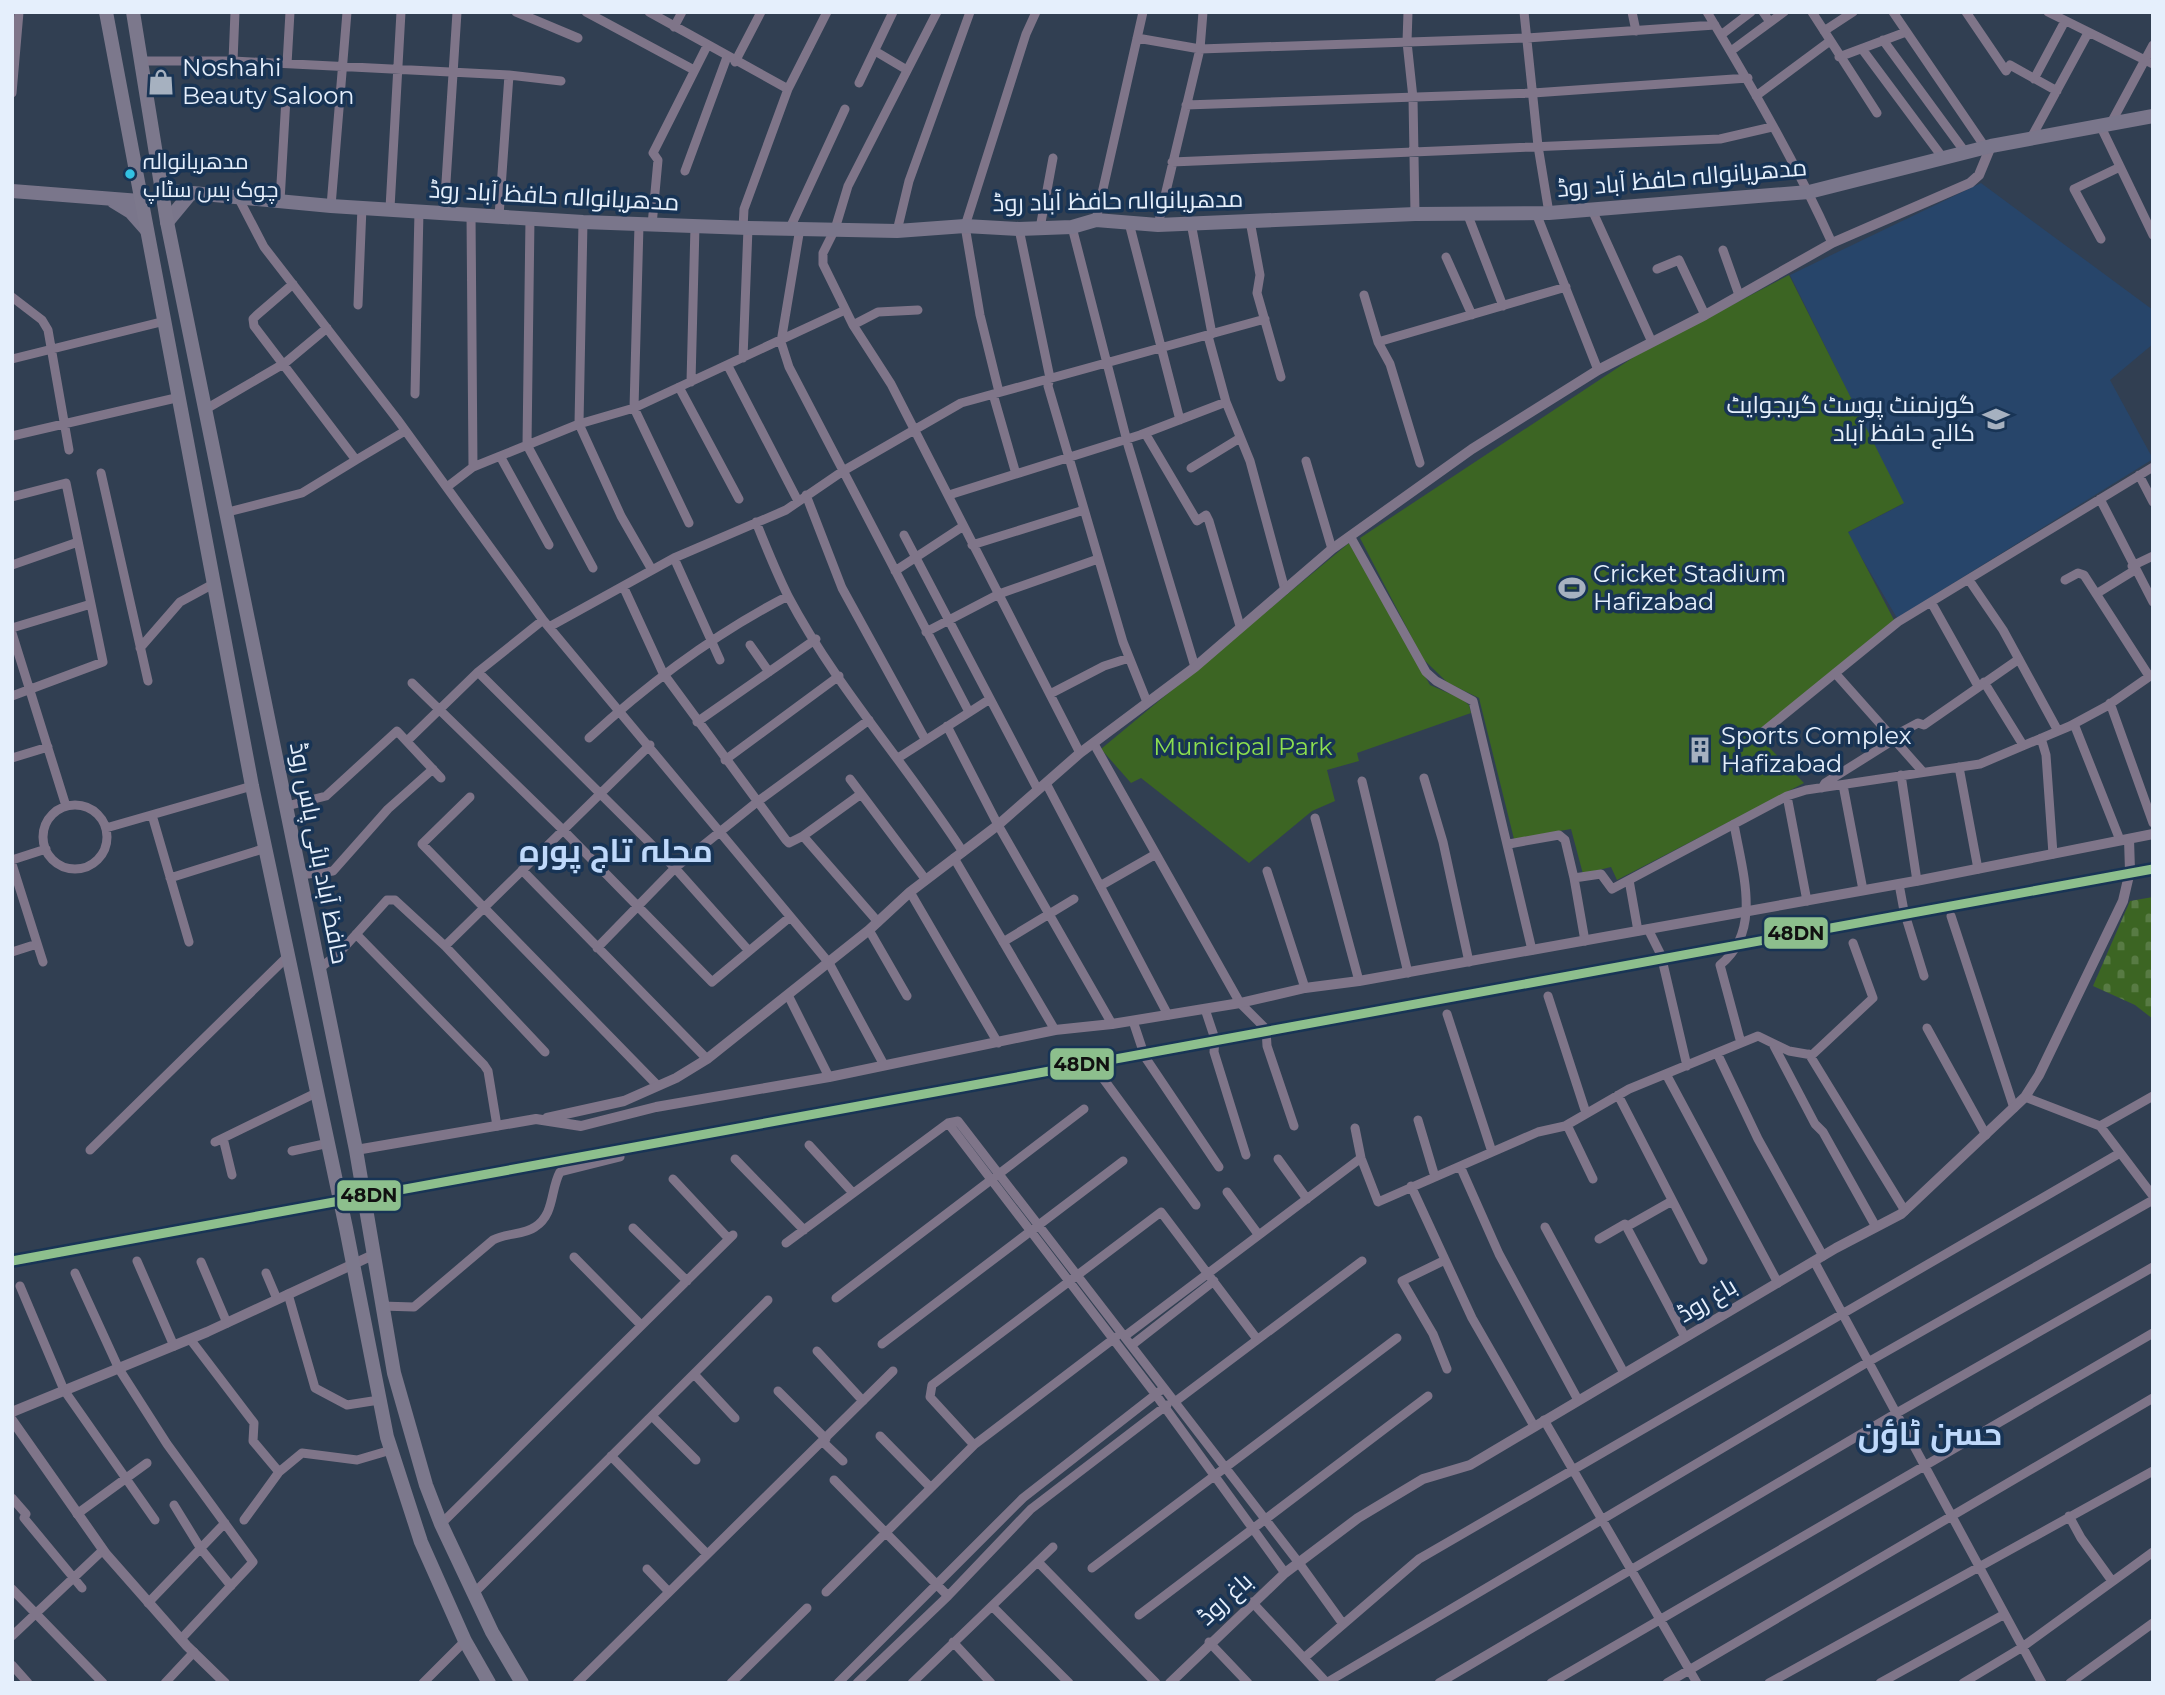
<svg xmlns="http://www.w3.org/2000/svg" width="2165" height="1695" viewBox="0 0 2165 1695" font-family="Montserrat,Cairo,sans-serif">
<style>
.built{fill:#27456a}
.green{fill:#3c6523}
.cemetery{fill:url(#cemetery-stones)}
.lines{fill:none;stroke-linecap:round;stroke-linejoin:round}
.minor{stroke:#7f7589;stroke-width:9}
.tertiary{stroke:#7f7589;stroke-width:10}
.primary{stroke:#7a768b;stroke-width:14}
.trunk{stroke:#7c788c;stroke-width:14}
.rail-1-casing{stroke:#183455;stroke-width:14}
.rail-1{stroke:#8dbf8d;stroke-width:9}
.bus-dot{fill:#33c2e2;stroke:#183455;stroke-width:2.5}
.labels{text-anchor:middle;stroke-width:7;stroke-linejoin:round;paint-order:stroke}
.bus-label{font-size:22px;fill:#e5effc;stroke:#183455;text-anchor:start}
.poi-label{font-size:24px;fill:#e5effc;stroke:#183455;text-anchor:start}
.street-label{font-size:24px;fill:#e5effc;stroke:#183455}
.park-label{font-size:24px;fill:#8cdf4f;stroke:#183455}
.district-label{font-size:32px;font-weight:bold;fill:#bfd9fb;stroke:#183455}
.line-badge{stroke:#183455;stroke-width:2.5}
.pale-badge-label{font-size:19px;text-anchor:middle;font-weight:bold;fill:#111}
</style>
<defs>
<pattern id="cemetery-stones" width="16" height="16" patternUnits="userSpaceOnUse" patternTransform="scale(1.75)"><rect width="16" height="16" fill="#3c6523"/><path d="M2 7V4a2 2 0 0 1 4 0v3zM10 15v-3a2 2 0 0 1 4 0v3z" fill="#587b44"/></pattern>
</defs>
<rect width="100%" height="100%" fill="#313f52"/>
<path class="built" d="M1981,183L2153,310V344L2110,380L2153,459L1897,618L1847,533L1903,504L1790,275Z"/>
<path class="green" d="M1789,275L1904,503L1848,532L1894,620L1756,734L1804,783L1617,880L1611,867L1583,874L1571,829L1514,839L1479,698L1448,683L1423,659L1360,538L1637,355Z
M1349,543L1430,685L1462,699L1469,705L1471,713L1357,753L1359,761L1327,770L1335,801L1312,811L1249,863L1141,778L1131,783L1101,749Z"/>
<path class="cemetery" d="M2153,897V1019L2135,1005L2093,986L2130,901Z"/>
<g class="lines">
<path class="minor" d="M516,12L578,38
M586,12L694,70
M649,12L788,89
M937,12L848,186L835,229L823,253V264L853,325L891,384L1080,753
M1408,12L1407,42L1413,98L1415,214
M1524,12L1538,146L1549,213
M1632,12L1636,31
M1707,12C1752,87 1796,163 1832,243
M1763,12L1770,22
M1812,12L1877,113
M1893,12L1985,147
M1966,12L2006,71L2010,65L2057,91
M2048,12L2153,64
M674,27L682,12
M1824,31L1853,12
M1721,35L1751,12
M1137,38L1200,49L1527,38L1715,25
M1883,40L1965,152
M1862,49L1943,158
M875,51L907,70
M1731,51L1784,12
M1839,57L1906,32
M143,61H233L509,75L561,81
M233,61L235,12
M735,62L761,12
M287,64L290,12
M2034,79L2065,21
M859,83L893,12
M12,93L19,12
M1756,96L1830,41
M1186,105L1533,93L1748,78
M2111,123L2153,45
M2100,125L2153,235
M2031,138L2088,33
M1172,162L1720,139L1772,127
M685,171L727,57
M239,199L264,247L397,419L543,620L829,963L884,1065
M280,201L286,98
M331,206L347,12
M390,208L401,12
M1592,210L1651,340
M444,213L457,12
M471,213L473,467
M1467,213L1503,306
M1536,213L1598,370
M499,216L509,75
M530,218L527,445L593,568
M1096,220L1143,12
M1250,221L1260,275L1257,293L1281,377
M583,222L579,424L621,516L652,570
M1129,223L1180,420
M1191,223L1212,334
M639,225L634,408L689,523
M652,225L658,160L653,153L707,46
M1158,225L1200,49L1203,12
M1072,227L1128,445L1195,667
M743,228L744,209L788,89L827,12
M790,228L845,109
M800,228L781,342L789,367L969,712
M1040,228L1053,158
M1019,229L1050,378L1048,386L1123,642L1147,702
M897,231L909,181L970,12
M2101,239L2074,189L2120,167
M1723,250L1739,295
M1446,257L1472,315
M1657,269L1679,260L1705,315
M293,284L257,315L253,319L254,326L356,460L405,431
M1364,295L1378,342L1390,364L1420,463
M12,297L42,320L48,330L69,450
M358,305L362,207
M853,325L878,312L918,310
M1208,336L1226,402L1250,461L1285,590
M1378,342L1566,287
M743,358L748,228
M12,359L165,321
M728,366L798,501
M691,382L695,226
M679,387L739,499
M999,392L980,315L965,226L1026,34L1036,12
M415,394L419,211
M993,394L1016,474
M206,409L285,363L327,328
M1145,433L1197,521L1206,515L1209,521L1240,626
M12,436L180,397
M500,456L549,545
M1306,461L1332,549
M1191,468L1240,438
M101,473L148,681
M2139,475L2153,502
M447,487L473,467L579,424L634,408L845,310
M806,495L842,588L925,739
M949,495L1140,435L1226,402
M12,497L66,483L103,662L12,696
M2100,499L2153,602
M228,512L302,493L356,460
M756,522C766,547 776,572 788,596C836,687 907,765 963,852
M904,535L1038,790
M1350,536L1426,672L1436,681L1473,701L1532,950
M972,545L1084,510
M674,558L720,660
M12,565L78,542
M2132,566L2153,556
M895,571L962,527
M1969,580L2003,630L2058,731
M2065,580L2078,573L2084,575L2149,676
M623,586L663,673L786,840L789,843L803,836L878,922
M2096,594L2135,570
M1931,602L1978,686
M549,627L674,558L786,510L843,471L961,403L1265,319
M12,628L91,604
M926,632L999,594L1098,559
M12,633L66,806
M750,645L769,672
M140,648L180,602L215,583
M478,672L675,868L749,951
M1835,673L1923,772
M1984,682L2023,745
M412,683L563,830L712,982L790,917
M1050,694L1104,666L1129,658
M2110,703L2153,823
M697,722L816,639
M2074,724L2120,840
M947,726L998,825L1112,1024
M1764,731L1898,622L2153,467
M1892,737L1918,723L1924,725L2019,659
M589,738C650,682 714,634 788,596
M2041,738L2046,755L2053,854
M407,741L478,672L543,620
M1094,744L1240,1003L1266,1029L1267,1046L1294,1126
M12,758L48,747
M898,758L990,699
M725,760L839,676
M1959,767L1978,869
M1901,775L1917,881
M1424,778L1443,842L1469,962
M850,779L926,880
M1362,781L1408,973
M1047,785L1168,1015
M1843,785L1863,890
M1822,788L1825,783L1895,739
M1787,796L1807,901
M470,797L422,844L657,1085
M43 837a32 32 0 1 1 64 0a32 32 0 1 1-64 0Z
M287,806L326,796L397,731L441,778
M152,815L189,942
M1315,818L1359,981
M1734,824C1742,871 1763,931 1720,965L1741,1043
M106,828L252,786
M803,836L861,794
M1509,844L1559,835L1565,840L1574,878L1601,874L1612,889L1787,796L1806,790L1980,764L2070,726L2107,706L2153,674
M954,858L1055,1030
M12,860L46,849
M12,864L43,962
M522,870L707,1059
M1267,871L1305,988
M300,875L333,871L388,809L433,769
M170,878L266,848
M1574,878L1585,941
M1629,880L1638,931
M1899,884L1904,911L1924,976
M1100,886L1156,854
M910,892L998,1043
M1951,916L2014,1108
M1648,929L1661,955L1687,1066
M869,930L907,996
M356,934L484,1065L488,1071L497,1126
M1003,942L1074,899
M445,946L650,745
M597,948L675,868L757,802L869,720
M12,952L37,944
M319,969L340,952L387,900H395L445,946L545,1052
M788,995L829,1077
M1548,996L1586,1113
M1205,1009L1215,1039L1214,1052L1246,1155
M1447,1014L1492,1152
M1133,1021L1145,1057L1219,1167
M1927,1028L1986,1135
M1774,1046L1815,1124L1823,1132L1876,1227
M1717,1053L1758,1139L1823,1256
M1809,1054L1905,1211
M1666,1074L1778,1283
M1102,1077L1196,1205
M1618,1095L1703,1260
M2025,1097L2100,1126L2153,1196
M1418,1120L1435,1177
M948,1123L1156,1395L1285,1573
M1567,1125L1593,1179
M2100,1126L2153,1096
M1355,1128L1361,1158L1378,1202L1538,1132L1565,1126L1629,1089L1758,1036L1789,1051L1812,1055L1873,998L1853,943
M223,1138L232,1175
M215,1142L318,1092
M809,1145L853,1193
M90,1150L289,955
M292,1151L329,1143
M735,1159L804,1230
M1278,1159L1307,1199
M1460,1166L1499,1254L1578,1400
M673,1179L729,1239
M1411,1186L1472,1318L1534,1426
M1227,1192L1258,1234
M1545,1227L1624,1373
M1626,1227L1672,1201
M633,1228L687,1281
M1599,1239L1625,1224L1685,1337
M786,1243L948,1123L958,1121L1299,1563L1343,1624
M574,1257L641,1325
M137,1261L174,1346
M1443,1261L1402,1281L1433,1334L1447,1369
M1814,1261L2042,1683
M201,1262L227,1323
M75,1273L119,1369L167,1444L253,1562L181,1639
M266,1273L277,1299
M20,1286L64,1390L155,1520
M288,1294L315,1388L347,1405L379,1400
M836,1298L1084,1109
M381,1306L414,1307L493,1240C506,1233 524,1235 535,1227C555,1214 550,1190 560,1172L620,1157
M1125,1336L1361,1158
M190,1339L254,1423L253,1441L279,1472
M882,1344L1123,1161
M1132,1345L1214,1281
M817,1351L863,1401
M694,1374L735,1418
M778,1391L826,1439
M1176,1401L1362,1261
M652,1416L696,1460
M1544,1420L1697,1683
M880,1436L930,1487
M823,1442L843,1461
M974,1445L930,1397L932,1385L1161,1212L1257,1339
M611,1456L707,1554
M834,1480L948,1596
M12,1498L26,1514L24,1518L82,1588
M174,1505L201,1549L231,1586
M77,1514L147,1463
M2069,1516L2081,1538L2112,1581
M244,1520L279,1472L302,1453L357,1460L391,1450
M441,1524L733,1235
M1038,1562L1156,1683
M1092,1568L1397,1338
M647,1569L669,1592
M12,1589L103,1683
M826,1592L974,1445L1116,1337
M474,1593L768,1300
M1252,1602L1327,1683
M148,1603L225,1523
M992,1606L1069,1683
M1139,1615L1428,1396
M12,1636L103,1550
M953,1642L991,1683
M1209,1642L1248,1683
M1304,1658L1419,1559L2120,1153
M12,1665L28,1683
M165,1683L194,1652
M423,1683L465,1641
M577,1683L893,1371
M731,1683L807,1608
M838,1683L1023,1498L1160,1391
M857,1683L948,1596L1031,1509L1167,1405
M912,1683L1053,1547
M1326,1683L1868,1362L2153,1200
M1439,1683L1895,1414L2153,1267
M1551,1683L2153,1333
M1667,1683L2153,1398
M1769,1683L2153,1471
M1880,1683L2003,1615
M1963,1683L2021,1648L2153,1552
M2070,1683L2153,1623"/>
<path class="tertiary" d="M547,1118L624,1101L676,1078L707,1059L869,930L910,892L998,825L1080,753L1195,667L1332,549L1472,449L1598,370L1705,315L1832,243L1970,183L1979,175L1991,146
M356,1150L536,1119L581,1126L656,1107L829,1077L1055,1030L1112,1024L1240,1003L1305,988L1359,981L1921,880L2153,834
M12,1412L207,1332L373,1255
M12,1420L106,1554L187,1646L225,1683
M1170,1683L1285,1573L1358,1518L1423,1479L1470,1465L1836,1248L1901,1214L2025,1097L2039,1075L2123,901L2130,871L2129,839"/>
<path class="primary" d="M161,190L331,206L583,222L748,228L897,231L965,226L1019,229L1072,227L1096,220L1158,225L1415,214L1549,213L1809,192L1991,146L2153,116
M12,191L140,201
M113,201L131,212L146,229
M167,222L191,193L187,192"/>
<path class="trunk" d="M106,12L252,786L346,1228L387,1437L421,1542L465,1641L489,1683
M133,12L167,222L356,1150L394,1373L426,1485L441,1524L492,1632L522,1683"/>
<g class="rail-1-casing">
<path id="rail-1" d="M12,1261C726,1131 1439,996 2153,869"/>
</g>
<use href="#rail-1" class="rail-1"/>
</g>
<defs>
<g id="shop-bare" transform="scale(2.1)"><path d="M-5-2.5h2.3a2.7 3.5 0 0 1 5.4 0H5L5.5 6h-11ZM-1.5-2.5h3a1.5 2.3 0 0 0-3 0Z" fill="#a6b1c0" stroke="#183455" stroke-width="2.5" paint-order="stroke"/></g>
<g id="university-bare" transform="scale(2.1)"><path d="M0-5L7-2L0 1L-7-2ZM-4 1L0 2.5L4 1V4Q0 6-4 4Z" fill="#a6b1c0" stroke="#183455" stroke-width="2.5" paint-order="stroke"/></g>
<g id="stadium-bare" transform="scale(2.1)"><path d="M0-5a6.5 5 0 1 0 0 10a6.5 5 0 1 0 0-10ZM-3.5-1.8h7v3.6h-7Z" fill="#a6b1c0" stroke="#183455" stroke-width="2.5" paint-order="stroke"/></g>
<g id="building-bare" transform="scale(2.1)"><path d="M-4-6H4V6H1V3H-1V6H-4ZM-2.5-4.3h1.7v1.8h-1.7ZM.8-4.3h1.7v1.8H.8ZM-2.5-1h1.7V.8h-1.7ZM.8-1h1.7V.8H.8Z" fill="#a6b1c0" stroke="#183455" stroke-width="2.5" paint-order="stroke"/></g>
</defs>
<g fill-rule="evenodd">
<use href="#shop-bare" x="161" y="82"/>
<use href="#university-bare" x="1996" y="419"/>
<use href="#stadium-bare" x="1572" y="588"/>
<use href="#building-bare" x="1700" y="750"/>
</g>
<circle class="bus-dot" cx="130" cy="174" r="6"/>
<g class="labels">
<g class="bus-label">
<text x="143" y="169">مدھریانوالہ<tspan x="143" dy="28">چوک بس سٹاپ</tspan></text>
</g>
<g class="poi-label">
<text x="182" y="76">Noshahi<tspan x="182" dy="28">Beauty Saloon</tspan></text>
<text x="1975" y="413" text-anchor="end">گورنمنٹ پوسٹ گریجوایٹ<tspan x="1975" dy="28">کالج حافظ آباد</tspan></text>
<text x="1593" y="582">Cricket Stadium<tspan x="1593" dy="28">Hafizabad</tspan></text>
<text x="1721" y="744">Sports Complex<tspan x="1721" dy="28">Hafizabad</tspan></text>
</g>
<g class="street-label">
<text transform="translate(1682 178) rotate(-5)" y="8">مدھریانوالہ حافظ آباد روڈ</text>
<text transform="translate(554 196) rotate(3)" y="8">مدھریانوالہ حافظ آباد روڈ</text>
<text transform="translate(1118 201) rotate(-1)" y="8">مدھریانوالہ حافظ آباد روڈ</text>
<text transform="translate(319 853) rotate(79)" y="8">حافظ آباد بائی پاس روڈ</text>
<text transform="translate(1707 1300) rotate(-31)" y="8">باغ روڈ</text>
<text transform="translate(1225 1599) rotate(-43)" y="8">باغ روڈ</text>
</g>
<g class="park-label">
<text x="1243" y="755">Municipal Park</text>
</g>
<g class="district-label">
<text x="616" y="862">محلہ تاج پورہ</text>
<text x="1930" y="1445">حسن ٹاؤن</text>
</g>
</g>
<g class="line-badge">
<rect x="1763" y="916" width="66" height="34" rx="7" fill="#8dbf8d"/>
<rect x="1049" y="1047" width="66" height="34" rx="7" fill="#8dbf8d"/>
<rect x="336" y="1179" width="66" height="33" rx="7" fill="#8dbf8d"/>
</g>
<g class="pale-badge-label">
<text x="1796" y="940">48DN</text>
<text x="1082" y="1071">48DN</text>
<text x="369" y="1202">48DN</text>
</g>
<rect width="2165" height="1695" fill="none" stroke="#e5effc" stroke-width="28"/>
</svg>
